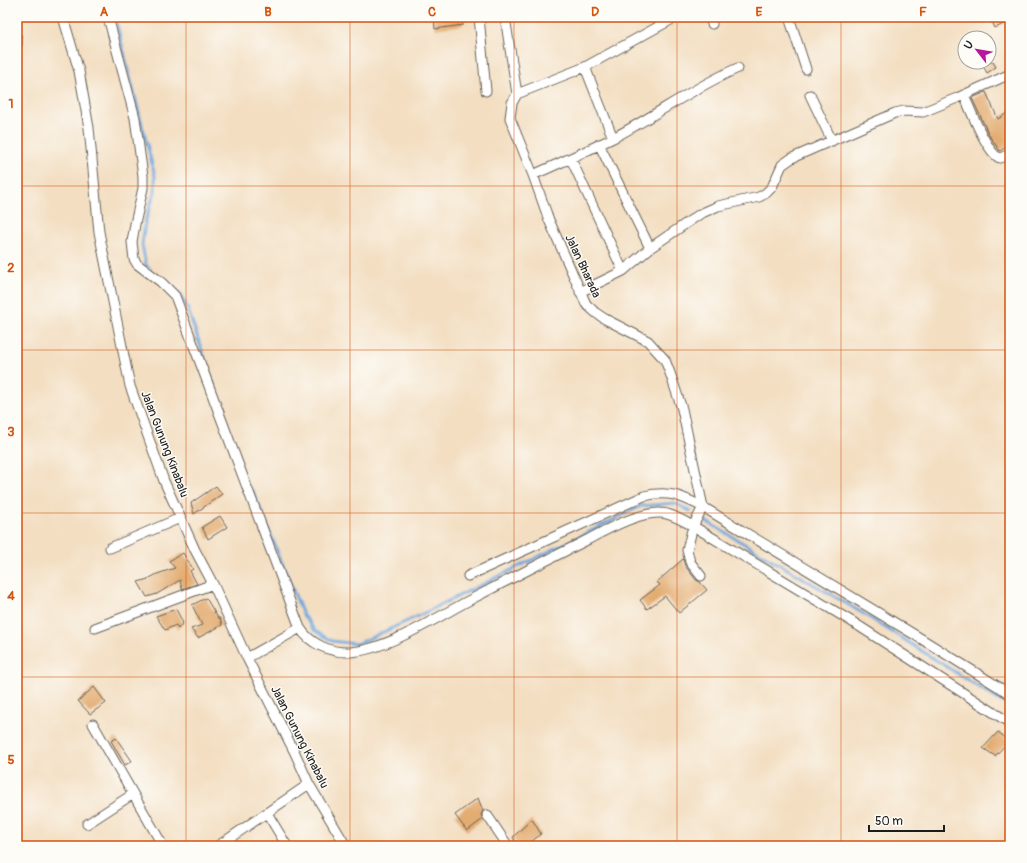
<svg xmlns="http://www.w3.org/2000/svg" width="1027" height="863" viewBox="0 0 1027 863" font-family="Pangolin,sans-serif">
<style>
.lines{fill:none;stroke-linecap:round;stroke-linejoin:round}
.stream{stroke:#6fa7de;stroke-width:3}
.building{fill:#e3ac71}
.minor-casing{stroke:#676056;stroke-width:11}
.minor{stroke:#fff;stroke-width:9}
.grid{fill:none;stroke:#d4530e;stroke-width:1;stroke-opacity:0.55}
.labels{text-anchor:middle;stroke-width:3;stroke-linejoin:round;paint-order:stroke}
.street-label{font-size:12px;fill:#1c1c1c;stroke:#fdfcf7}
.neatline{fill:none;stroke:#d4530e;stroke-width:1.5}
.grid-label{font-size:13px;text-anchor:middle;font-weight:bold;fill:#d4530e}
</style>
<rect width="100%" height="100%" fill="#fdfcf7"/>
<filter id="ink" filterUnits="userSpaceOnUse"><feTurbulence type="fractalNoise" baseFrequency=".025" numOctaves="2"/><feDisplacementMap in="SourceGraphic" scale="8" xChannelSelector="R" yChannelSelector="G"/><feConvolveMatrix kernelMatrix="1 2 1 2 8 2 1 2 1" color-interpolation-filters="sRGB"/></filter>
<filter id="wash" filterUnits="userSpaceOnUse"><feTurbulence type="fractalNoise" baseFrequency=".012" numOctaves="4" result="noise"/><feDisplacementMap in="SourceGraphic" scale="16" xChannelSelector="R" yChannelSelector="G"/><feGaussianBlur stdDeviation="0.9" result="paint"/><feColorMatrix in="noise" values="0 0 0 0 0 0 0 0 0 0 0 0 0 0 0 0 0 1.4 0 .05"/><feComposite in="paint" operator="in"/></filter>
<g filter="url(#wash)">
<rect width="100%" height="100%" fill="#f3dec1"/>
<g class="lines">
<path class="stream" d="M115,17L155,176V191L145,222L142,245L146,265L150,269
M174,289L180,294L187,307L224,414
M253,491L303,615L315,631L332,641L357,644L414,618L641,506L675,503L690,511
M702,519L859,611L1010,707"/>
</g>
<g id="blocks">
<path class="building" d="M434,17H462L463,25L435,29Z
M990,17H1010V21L995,28Z
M981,62H993L996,67L987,73Z
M986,92L998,119L1010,111V144L1000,151L990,137L972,98Z
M216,486L222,494L194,514L191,503Z
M220,516L227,527L208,539L202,527Z
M183,553L193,569L190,571L197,584L182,589L180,580L157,594L147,597L138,582L148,579L157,574L175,568L169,561Z
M683,559L685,566L696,580L700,582L707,590L679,613L665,596L647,609L640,600L660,585L657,582Z
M206,598L218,618H220L222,625L198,638L191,629L202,625L192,605Z
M176,609L183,623L178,629L176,625L165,630L156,616Z
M94,687L106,703L90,714L78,701Z
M998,732L1009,741L995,756L983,748Z
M116,738L132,761L125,765L111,741Z
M478,798L483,811L481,815L483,819L467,831L455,815Z
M532,819L541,834L526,846H517L513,837Z"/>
</g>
</g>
<g filter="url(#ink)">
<use href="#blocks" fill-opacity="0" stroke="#676056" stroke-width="1"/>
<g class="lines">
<g class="minor-casing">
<path id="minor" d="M63,17L79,71L89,128L99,232L130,386L164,481L195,550L213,584L247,658L295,753L309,784L346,846
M108,17L135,118L143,176V188L135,224L132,242L134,259L137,264L161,282L175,296L300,628C310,644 331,653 350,652C386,650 436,618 468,601C508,580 549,559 589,539C607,529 639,512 660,513C671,513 683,521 693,526L851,621L1010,723
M479,17L486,91
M505,17L517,94
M676,17L585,67L517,94L512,103L510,118L533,175L549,220L586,304L596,313L605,319L648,341L665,360L670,373L682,409L703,507L693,526L687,550L690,562L701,576
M710,17L712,24
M789,17L806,69
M17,38V44
M585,67L613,138
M810,95L832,141
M964,95C969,107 988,155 1000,158L1010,154
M599,144L650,248
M571,159L623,271
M533,175C560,163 587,151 613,138C655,116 694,87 738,68
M580,292L623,271L650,248L700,214L718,206L759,197L766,193L772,187L782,165L792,158L895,113L904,111L923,112L957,98L1010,74
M110,548L180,518
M468,576L644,496C669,490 681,496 703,507L920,638L1010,694
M95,628L213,584
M247,658L300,628
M93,724L163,846
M267,813L287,846
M487,815L508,846
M87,824L133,794
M218,846L309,784"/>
</g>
<use href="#minor" class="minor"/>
</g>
</g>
<path class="grid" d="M186,17V846M350,17V846M514,17V846M677,17V846M841,17V846M17,186H1010M17,350H1010M17,513H1010M17,677H1010"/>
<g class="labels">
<g class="street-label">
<text transform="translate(583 266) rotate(65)" y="4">Jalan Bharada</text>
<text transform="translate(165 444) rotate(69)" y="4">Jalan Gunung Kinabalu</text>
<text transform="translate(300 737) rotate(63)" y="4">Jalan Gunung Kinabalu</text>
</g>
</g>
<rect width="1027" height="863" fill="none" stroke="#fdfcf7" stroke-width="44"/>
<g transform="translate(977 50) rotate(301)"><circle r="19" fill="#fdfcf7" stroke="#a3a29f"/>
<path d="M0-3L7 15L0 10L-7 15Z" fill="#b5179e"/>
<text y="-6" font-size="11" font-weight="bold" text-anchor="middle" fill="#1c1c1c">U</text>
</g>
<path d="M869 825v6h75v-6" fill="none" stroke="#1c1c1c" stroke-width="2"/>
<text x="875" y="825" font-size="12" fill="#1c1c1c" stroke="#fdfcf7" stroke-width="3" paint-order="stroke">50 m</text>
<rect x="22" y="22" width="983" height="819" class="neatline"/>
<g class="grid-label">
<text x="104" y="16">A</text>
<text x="268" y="16">B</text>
<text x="432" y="16">C</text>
<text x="595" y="16">D</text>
<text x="759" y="16">E</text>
<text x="923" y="16">F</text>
<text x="11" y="108">1</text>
<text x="11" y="272">2</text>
<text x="11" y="436">3</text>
<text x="11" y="600">4</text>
<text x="11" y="764">5</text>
</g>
</svg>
